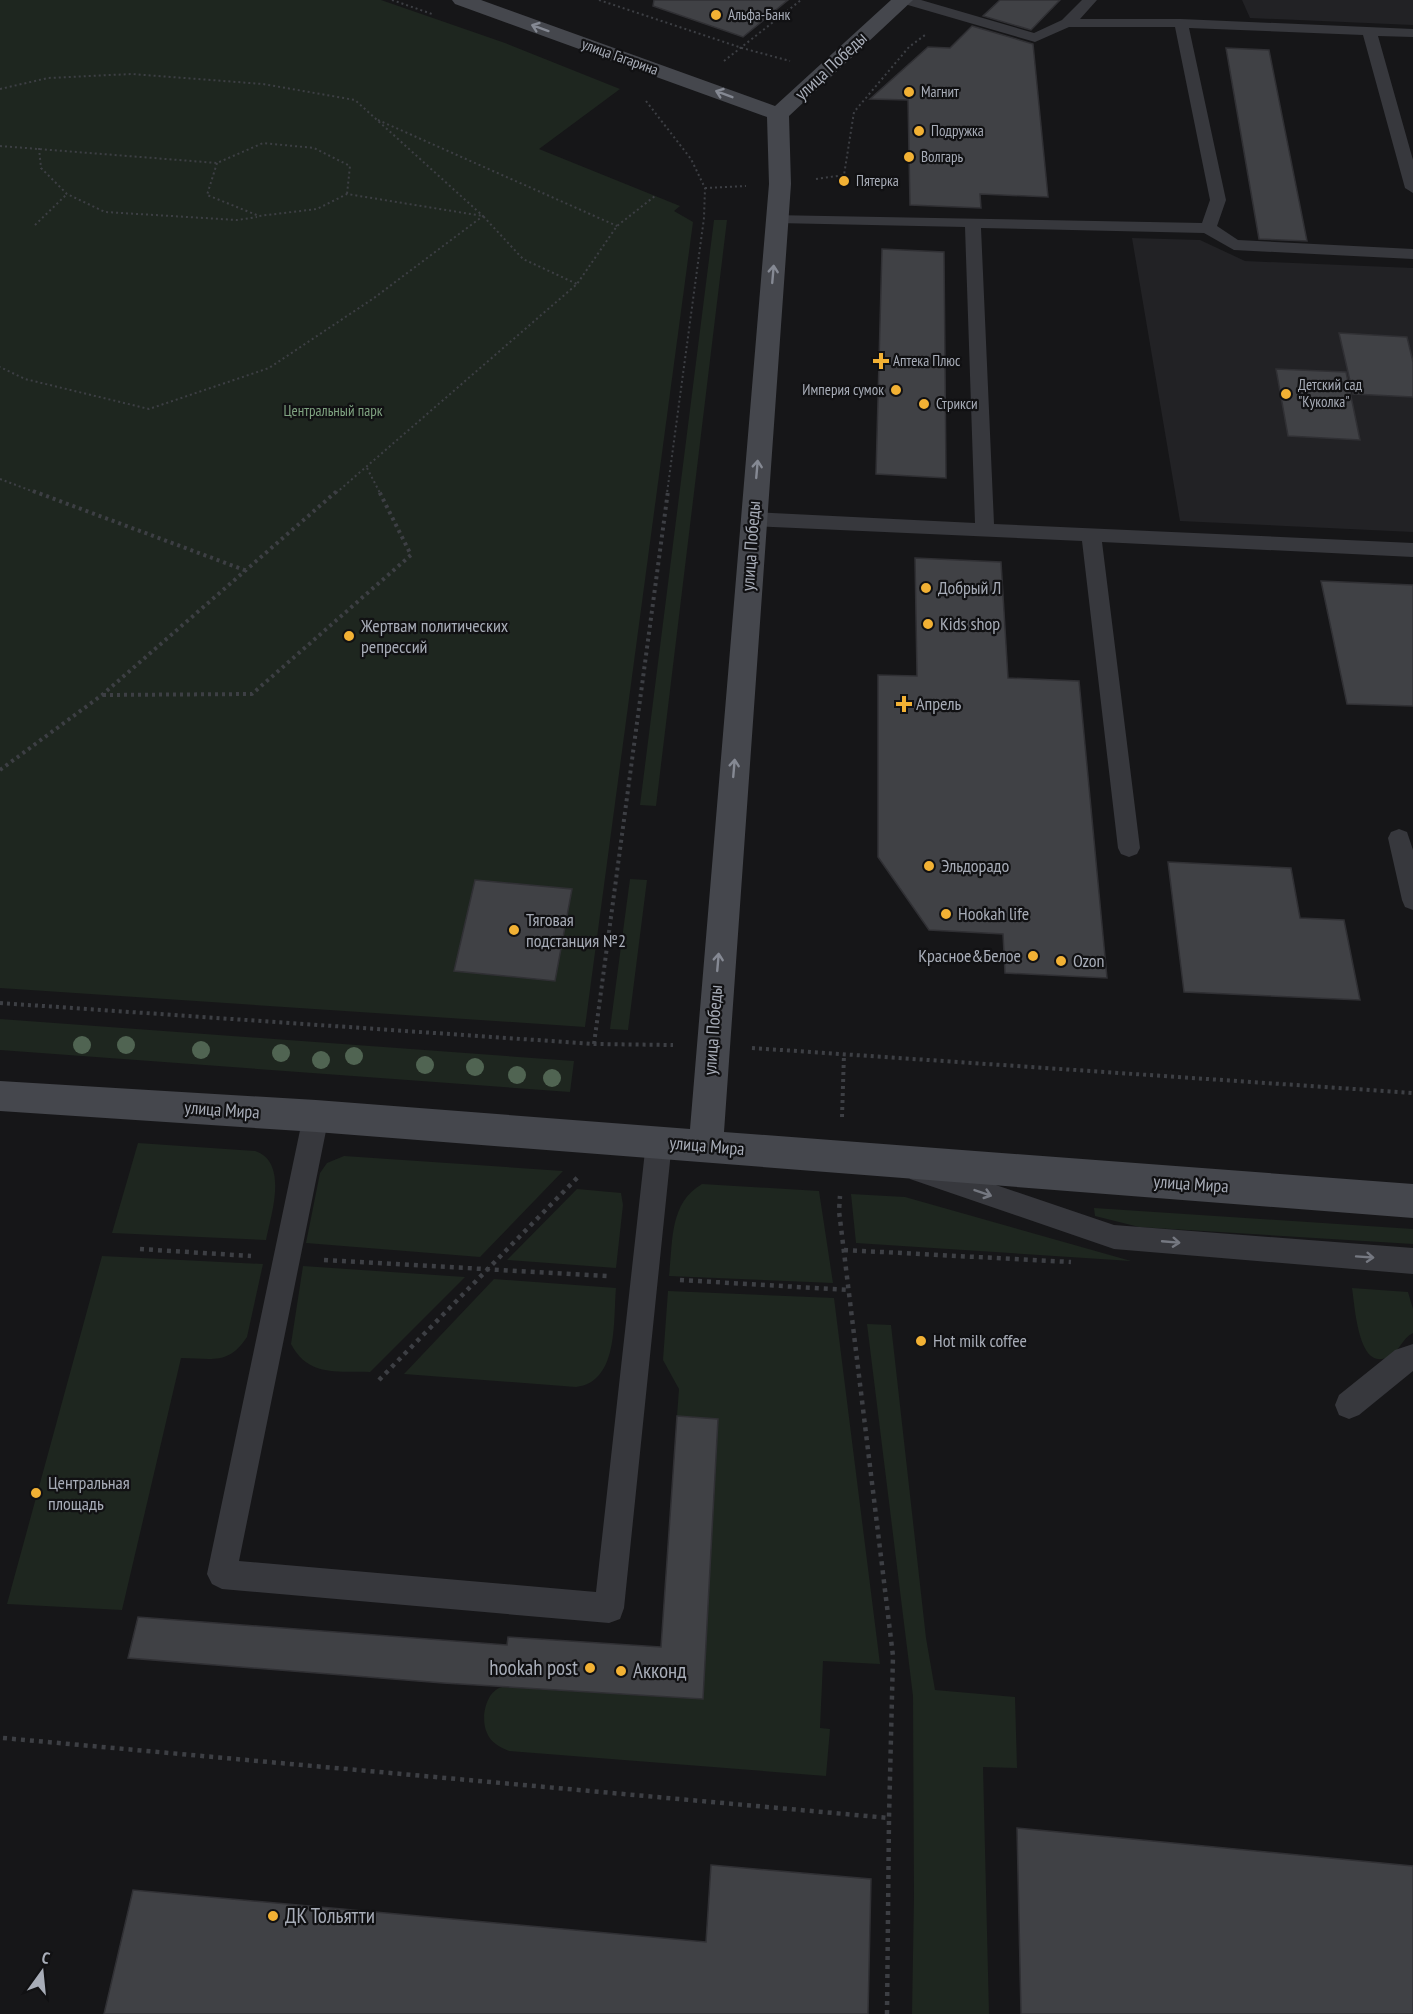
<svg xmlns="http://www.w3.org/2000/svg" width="1413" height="2014" viewBox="0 0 1413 2014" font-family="'PT Sans Narrow',sans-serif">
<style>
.built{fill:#222225}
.green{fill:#1e261f}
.building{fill:#404145;stroke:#303034;stroke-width:1.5}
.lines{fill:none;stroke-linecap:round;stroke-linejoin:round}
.path-far2{stroke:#3d3f44;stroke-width:2;stroke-dasharray:2 3;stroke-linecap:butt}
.path-far1{stroke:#3d3f44;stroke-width:4;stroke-dasharray:3 4;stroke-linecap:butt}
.path{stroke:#3d3f44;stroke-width:4.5;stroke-dasharray:4 5;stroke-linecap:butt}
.service{fill:#37383d;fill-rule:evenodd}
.secondary{fill:#45474d;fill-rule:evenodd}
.tree{fill:#506452}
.oneway{stroke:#858993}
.oneway2{stroke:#757881}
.poi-dot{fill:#f2b134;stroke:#111113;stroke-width:2}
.labels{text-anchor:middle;stroke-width:4.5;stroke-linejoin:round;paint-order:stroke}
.far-poi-label{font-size:15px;fill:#a8adb8;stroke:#111113;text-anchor:start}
.far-street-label{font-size:15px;fill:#a8adb8;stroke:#111113}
.far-park-label{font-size:15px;fill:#7fa381;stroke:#111113}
.street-label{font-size:18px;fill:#a8adb8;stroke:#111113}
.poi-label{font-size:18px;fill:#a8adb8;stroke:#111113;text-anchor:start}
.near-poi-label{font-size:21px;fill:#a8adb8;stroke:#111113;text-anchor:start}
</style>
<rect width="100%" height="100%" fill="#161618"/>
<path class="built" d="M1242,0H1413V25L1250,18Z
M1132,238L1200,240L1245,261L1413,268V532L1180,521Z"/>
<path class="green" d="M0,0H381L505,43L620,89L539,149L680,206L674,211L693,222L585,1027L0,988Z
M714,220H727L656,806L640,805Z
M630,879L647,880L628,1030L610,1029Z
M0,1019L574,1061L570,1092L0,1050Z
M138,1143L255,1151C289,1162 271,1215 266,1240L112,1233Z
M344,1156L563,1171L480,1257L306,1243L320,1173L327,1163Z
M702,1184L819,1191L833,1283L669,1276C673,1242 669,1203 702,1184Z
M577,1189L621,1193L623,1205L616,1268L507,1260Z
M851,1194L905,1197L1131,1261L856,1243Z
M1094,1208L1413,1229V1244L1139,1227L1095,1216Z
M102,1256L263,1264L247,1337C228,1366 211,1358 181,1358L122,1610L7,1604Z
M303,1266L465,1277L370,1372C338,1371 308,1377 291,1344Z
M494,1279L616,1288C613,1321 619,1382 576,1387L404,1374Z
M1352,1288L1408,1292L1413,1309V1333C1402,1338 1400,1351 1390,1356C1358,1375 1355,1305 1352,1288Z
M668,1291L834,1298L880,1664L823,1661L820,1728L830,1729L826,1776L509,1751C500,1747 491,1743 487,1733C480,1718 486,1691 502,1687L703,1699L718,1420L677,1416L679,1389L663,1360Z
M867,1324L891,1325L926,1638L935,1690L1015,1697L1017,1768L983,1767L989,2014H912L914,1896L913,1696Z"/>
<path class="building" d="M654,0H788L743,37L653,6Z
M1000,0H1060L1031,30L983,16Z
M972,26L1033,44L1048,197L980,194L981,208L910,205L908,100L870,99L928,47L950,48Z
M1226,48L1269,50L1307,241L1259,239Z
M882,249L944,252L946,478L876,474Z
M1339,333L1407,337L1413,362V397L1353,394Z
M1276,369L1346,372L1360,440L1288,436Z
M915,558L1001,562L1008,678L1079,681L1107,978L1005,973L1003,934L929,930L878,857V675L917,676Z
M1321,581L1413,585V706L1347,704Z
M1168,862L1291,868L1300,918L1344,920L1360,1000L1184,992Z
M475,880L572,889L555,981L454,971Z
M677,1416L718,1419L703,1699L443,1683L128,1658L138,1617L507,1645L508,1637L661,1647Z
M1017,1828L1413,1866V2014H1021Z
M711,1865L871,1879L868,2014H104L133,1890L706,1942Z"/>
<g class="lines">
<path class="path-far2" d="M392,0L432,14
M599,0L742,48L790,61
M724,61L801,0
M0,89L48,78L132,74L263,84L355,100L483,216L374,298L269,368L149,409L25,379L0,367
M646,101L691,159L705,188L704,218L667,493
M378,120L617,226
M0,146L217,163L263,143L314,148L350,166L347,194
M39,148L41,168L67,194L105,212L237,220L257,217
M217,163L207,195L259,216L317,209L347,194L483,216L523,259L577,284
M816,179L844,175L854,112L909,47L925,35
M705,188L746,186
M35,225L67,194
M367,468L380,493
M0,479L37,493
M336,493L577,284L617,226L655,196"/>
<path class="path-far1" d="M33,491L247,571
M103,695L252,694L411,555L379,491
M0,770L102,695L337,491
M0,1003L594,1044L673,1045
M594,1044L668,491
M752,1048L1413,1093
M842,1117L844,1054"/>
<path class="path" d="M140,1249L251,1256
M844,1250L1071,1262
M324,1260L607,1276
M680,1280L849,1290
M379,1380L578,1177
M3,1738L889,1818L893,1656L839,1211L840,1196
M887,2014L889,1818"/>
<path class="service" d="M899,0H921L1034,33L1062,20L1082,0H1097L1080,19H1181L1413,29V37L1378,36L1413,160V193L1405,188L1363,35L1189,28L1226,200L1217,226L1238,240L1413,249V259L1234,250L1204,233L981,228L994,524L1413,543V557L1102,542L1140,848L1137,854L1129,857L1121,854L1118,848L1082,541L753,526L746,524L743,519L746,514L753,512L975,523L965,227L777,223L771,221L769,218L771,215L1202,223L1210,200L1175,27H1069L1035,42L901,3Z
M1399,829L1407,832L1413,850V910L1405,907L1402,900L1388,838L1391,832Z
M316,1105L325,1108L329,1116L239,1561L596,1592L646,1142L650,1134L659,1130L668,1134L672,1142L624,1608L620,1619L609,1623L222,1589L212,1584L207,1574L303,1116L307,1108Z
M919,1159L1114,1225L1413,1248V1274L1114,1249L910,1179L906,1171L910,1163Z
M1413,1344V1371L1359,1415L1349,1419L1339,1415L1335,1405L1339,1395L1395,1350Z"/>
<path class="secondary" d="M452,0H481L775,106L891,0H913L789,116L791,184L724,1132L1413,1184V1218L316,1132L0,1111V1081L316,1100L690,1129L769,184L767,117L455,4Z"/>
</g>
<g class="tree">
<circle cx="82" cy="1045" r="9"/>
<circle cx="126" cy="1045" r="9"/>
<circle cx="201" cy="1050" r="9"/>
<circle cx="281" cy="1053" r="9"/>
<circle cx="354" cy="1056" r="9"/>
<circle cx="321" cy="1060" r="9"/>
<circle cx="425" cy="1065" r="9"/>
<circle cx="475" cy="1067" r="9"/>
<circle cx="517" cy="1075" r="9"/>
<circle cx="552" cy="1078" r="9"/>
</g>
<defs><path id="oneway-shaft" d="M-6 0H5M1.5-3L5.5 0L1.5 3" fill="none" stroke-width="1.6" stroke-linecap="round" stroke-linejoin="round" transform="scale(1.5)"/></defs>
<g class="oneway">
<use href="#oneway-shaft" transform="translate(540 28) rotate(-160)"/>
<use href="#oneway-shaft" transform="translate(724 94) rotate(-159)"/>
<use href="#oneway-shaft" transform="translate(773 274) rotate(-85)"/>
<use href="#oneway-shaft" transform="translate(757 469) rotate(-85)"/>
<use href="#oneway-shaft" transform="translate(734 768) rotate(-85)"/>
<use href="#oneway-shaft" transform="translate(718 962) rotate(-85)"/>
</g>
<g class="oneway2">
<use href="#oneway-shaft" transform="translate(983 1193) rotate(19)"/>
<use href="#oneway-shaft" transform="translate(1171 1242) rotate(5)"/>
<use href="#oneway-shaft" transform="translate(1365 1257) rotate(4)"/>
</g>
<g class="poi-dot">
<circle cx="716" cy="15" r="6"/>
<circle cx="909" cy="92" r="6"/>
<circle cx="919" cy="131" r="6"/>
<circle cx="909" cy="157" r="6"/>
<circle cx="844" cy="181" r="6"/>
<path d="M878 352h6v6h6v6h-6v6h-6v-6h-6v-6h6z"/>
<circle cx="896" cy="390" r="6"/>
<circle cx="1286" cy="394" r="6"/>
<circle cx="924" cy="404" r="6"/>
<circle cx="926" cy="588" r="6"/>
<circle cx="928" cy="624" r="6"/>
<circle cx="349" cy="636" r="6"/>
<path d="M901 695h6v6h6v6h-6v6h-6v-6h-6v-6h6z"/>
<circle cx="929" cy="866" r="6"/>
<circle cx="946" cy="914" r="6"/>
<circle cx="514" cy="930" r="6"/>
<circle cx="1033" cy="956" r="6"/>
<circle cx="1061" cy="961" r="6"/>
<circle cx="921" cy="1341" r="6"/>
<circle cx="36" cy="1493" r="6"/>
<circle cx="590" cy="1668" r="6"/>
<circle cx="621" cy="1671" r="6"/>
<circle cx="273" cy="1916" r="6"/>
</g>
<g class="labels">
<g class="far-poi-label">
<text x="728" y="20">Альфа-Банк</text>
<text x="921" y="97">Магнит</text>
<text x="931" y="136">Подружка</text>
<text x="921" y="162">Волгарь</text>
<text x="856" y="186">Пятерка</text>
<text x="893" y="366">Аптека Плюс</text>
<text x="1298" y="390">Детский сад<tspan x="1298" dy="17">"Куколка"</tspan></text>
<text x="884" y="395" text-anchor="end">Империя сумок</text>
<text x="936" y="409">Стрикси</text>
</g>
<g class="far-street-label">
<text transform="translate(620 57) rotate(20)" y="5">улица Гагарина</text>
</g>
<g class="far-park-label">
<text x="333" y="416">Центральный парк</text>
</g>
<g class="street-label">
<text transform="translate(831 66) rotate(-43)" y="6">улица Победы</text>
<text transform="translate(751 546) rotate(-86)" y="6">улица Победы</text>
<text transform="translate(713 1030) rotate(-86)" y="6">улица Победы</text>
<text transform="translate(222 1110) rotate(4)" y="6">улица Мира</text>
<text transform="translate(707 1146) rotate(5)" y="6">улица Мира</text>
<text transform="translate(1191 1184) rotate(4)" y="6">улица Мира</text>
</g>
<g class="poi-label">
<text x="938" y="594">Добрый Л</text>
<text x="940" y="630">Kids shop</text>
<text x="361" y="632">Жертвам политических<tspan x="361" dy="21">репрессий</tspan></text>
<text x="916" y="710">Апрель</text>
<text x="941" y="872">Эльдорадо</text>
<text x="958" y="920">Hookah life</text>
<text x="526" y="926">Тяговая<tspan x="526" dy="21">подстанция №2</tspan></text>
<text x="1021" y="962" text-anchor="end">Красное&amp;Белое</text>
<text x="1073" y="967">Ozon</text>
<text x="933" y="1347">Hot milk coffee</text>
<text x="48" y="1489">Центральная<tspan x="48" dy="21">площадь</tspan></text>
</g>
<g class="near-poi-label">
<text x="578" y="1675" text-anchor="end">hookah post</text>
<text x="633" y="1678">Акконд</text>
<text x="285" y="1923">ДК Тольятти</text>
</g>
</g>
<g transform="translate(42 1972) rotate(15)" stroke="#111113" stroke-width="4.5" paint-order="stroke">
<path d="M0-4.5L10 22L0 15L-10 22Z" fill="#a8adb8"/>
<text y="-9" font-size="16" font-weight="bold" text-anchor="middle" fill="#a8adb8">С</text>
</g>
</svg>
